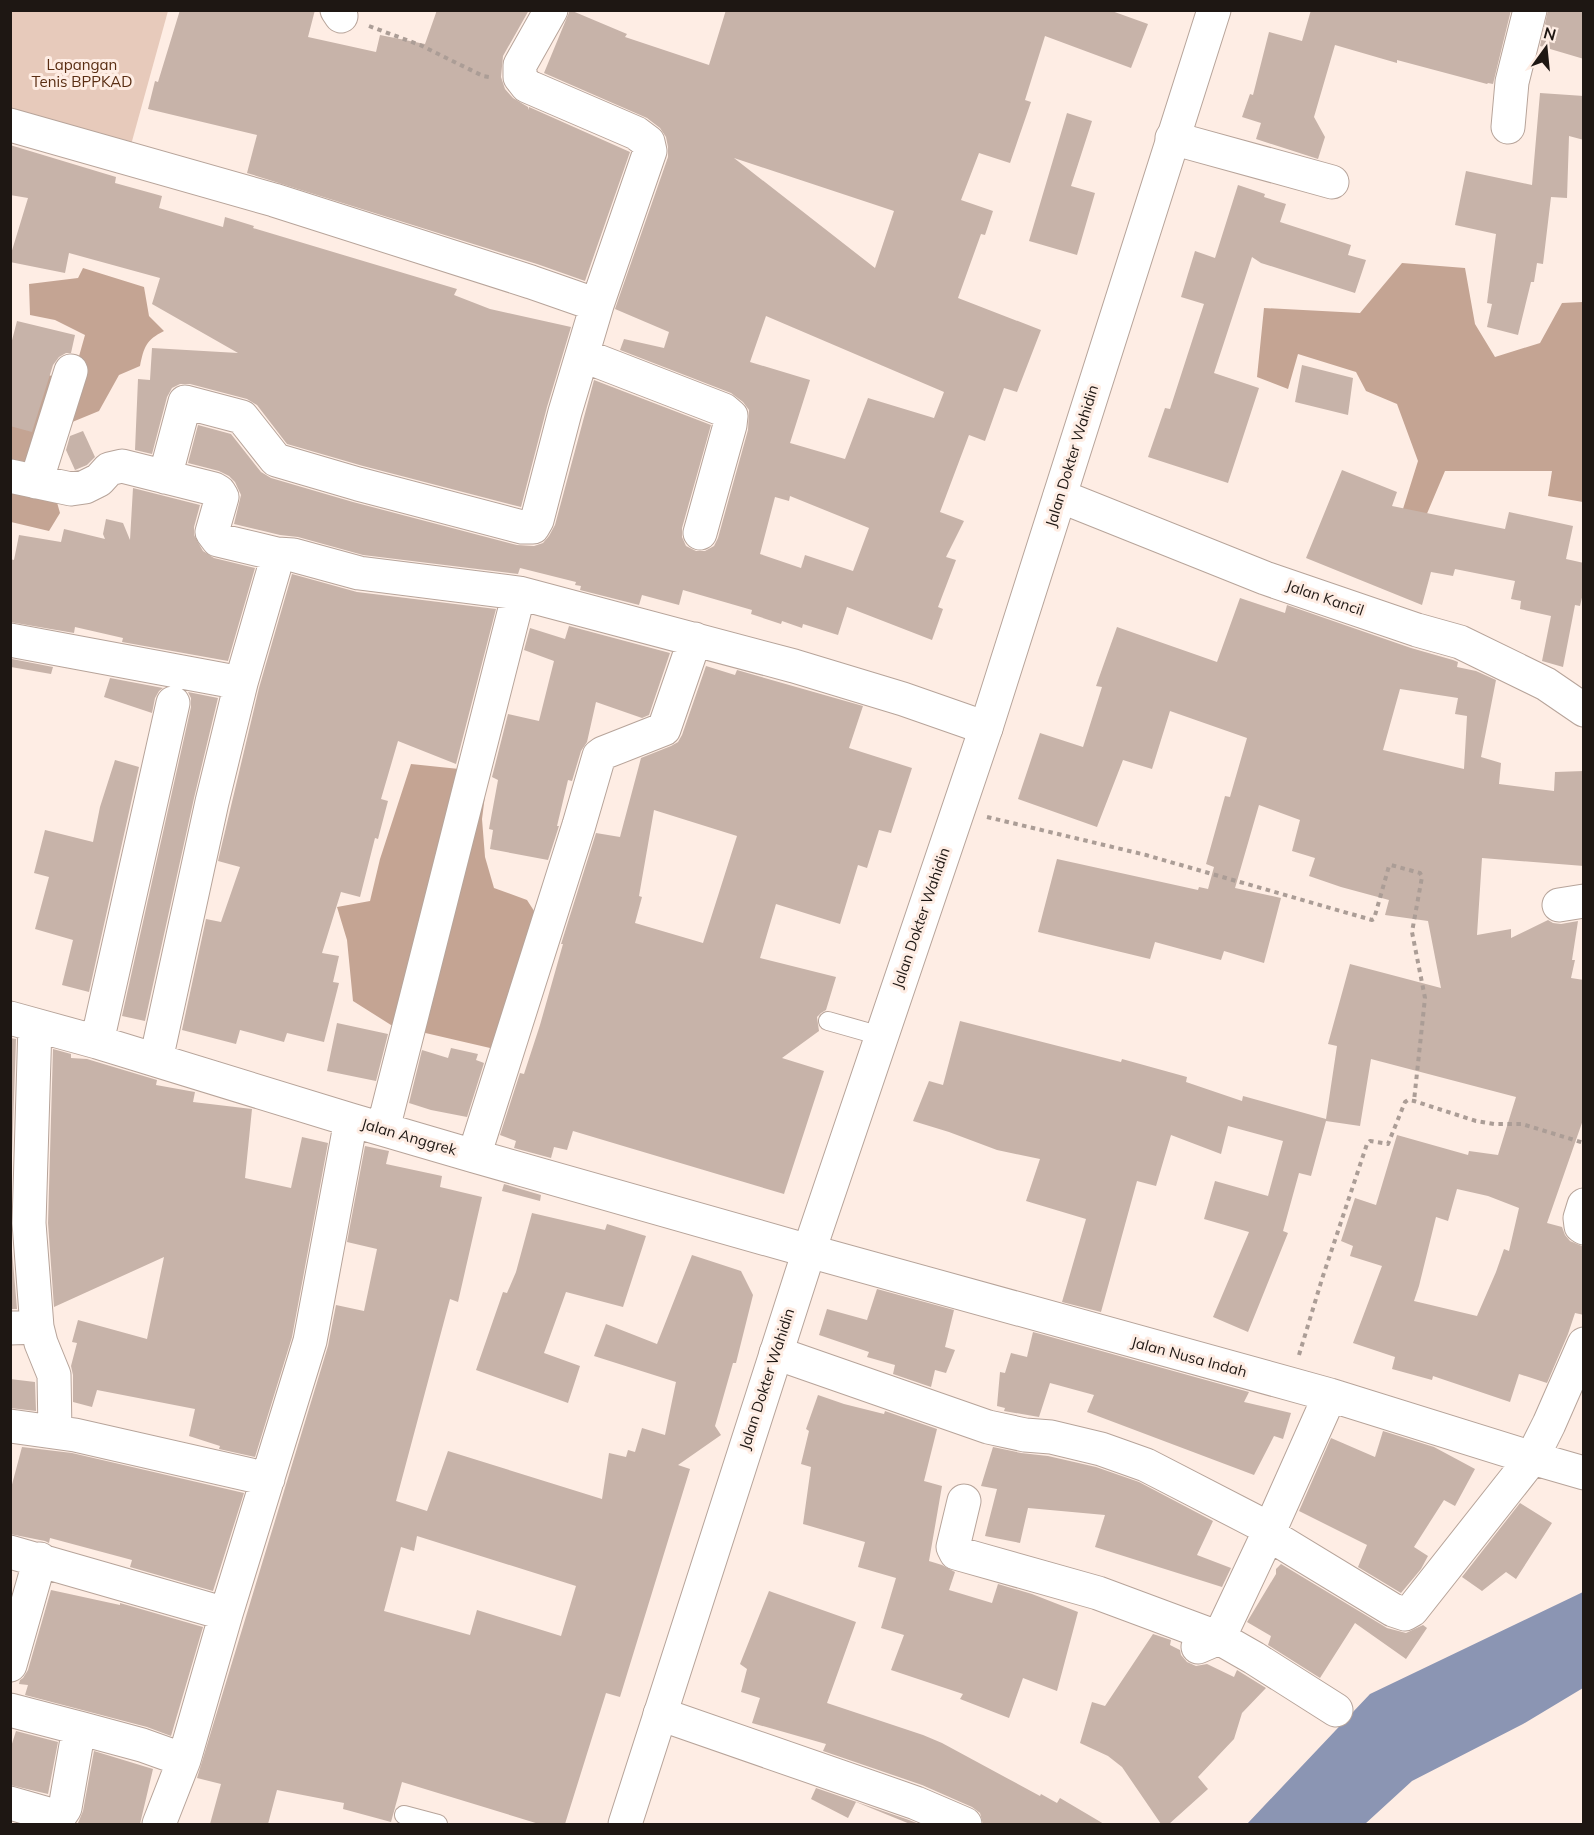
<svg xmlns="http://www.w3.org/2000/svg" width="1594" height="1835" viewBox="0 0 1594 1835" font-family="Mulish,sans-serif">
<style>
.green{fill:#e7cabb}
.forest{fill:#c4a493}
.water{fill:#8b95b3}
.building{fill:#c7b3a9;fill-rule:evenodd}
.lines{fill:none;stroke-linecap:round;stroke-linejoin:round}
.service-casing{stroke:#b7a49a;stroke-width:20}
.minor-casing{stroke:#b7a49a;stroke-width:35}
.tertiary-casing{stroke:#b7a49a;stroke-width:35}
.path{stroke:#ab9d96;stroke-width:4;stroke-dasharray:4.5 4.5;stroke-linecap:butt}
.service{stroke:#fff;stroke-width:18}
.minor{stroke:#fff;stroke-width:33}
.tertiary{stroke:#fff;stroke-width:33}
.labels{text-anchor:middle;stroke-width:6;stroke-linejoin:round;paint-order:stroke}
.park-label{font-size:15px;fill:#592d12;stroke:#feede4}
.street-label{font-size:15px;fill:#1e1713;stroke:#feede4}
</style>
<rect width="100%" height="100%" fill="#feede4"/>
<path class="green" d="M10,11H168L129,152L11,119Z"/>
<path class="forest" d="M1402,263L1465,268L1475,324L1495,357L1540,343L1562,303L1583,302V502L1548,496L1552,471H1445L1412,549L1392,544L1418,461L1397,404L1366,391L1356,372L1298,354L1288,389L1257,377L1264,308L1360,313Z
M83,268L144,287L149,316L164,331C146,340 144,347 140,366L119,375L99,411L65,425L47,467L60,513L49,531L11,522V408L40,373L72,381L85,335L55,320L30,315L29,284L78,278Z
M411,764L488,772L482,819L485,857L494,888L527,900L547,931L503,1051L391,1025L353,1001L347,940L337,907L370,901L380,859Z"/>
<path class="water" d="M1583,1592V1688L1523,1724L1412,1781L1365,1824H1247L1370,1694Z"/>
<path class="building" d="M180,10H315L308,37L376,52L380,35L425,44L437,10H529L503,56L501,77L505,89L513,98L528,107V110L529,107L630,152L585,281L537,264L247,173L257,135L148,109L155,81L158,82Z
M570,10L627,34L625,37L709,65L726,10H1109L1148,24L1131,68L1045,36L1025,100L1031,102L1010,163L979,153L961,200L993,211L985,235L981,234L958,298L1041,330L1017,392L1004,388L985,441L969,435L940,512L964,521L946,557L956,560L938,607L943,609L932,640L847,607L838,635L803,624L802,628L782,621L781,624L751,614L752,610L683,590L679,605L642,595L639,605L580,590L581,586L575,585L576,582L520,568L518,574L363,555L298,537L280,535L234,524L241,495L235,482L229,476L219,471L188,463L198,425L231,434L261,472L271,478L353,502L517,545L534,546L543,543L549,536L555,525L594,380L711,425L682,528V537L686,546L696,551H705L714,546L718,538L748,430L749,410L743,402L731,393L620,350L624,339L664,348L669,332L615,309L668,157V147L666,137L660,128L647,118L544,73ZM734,158L894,211L875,268ZM766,316L944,392L934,418L868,398L845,459L790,443L810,380L750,362ZM790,496L869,528L853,571L805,555L801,568L760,554L775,497L789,501Z
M1311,10H1511L1493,84L1488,83L1487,84L1397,60V63L1335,45L1314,117L1325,137L1318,159L1256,139L1261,123L1242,117L1250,94L1253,95L1269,32L1302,41Z
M1548,10H1584V59L1540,46Z
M1540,93L1584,96V140L1569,136L1567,198L1551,197L1543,264L1537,263L1534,282H1531L1518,335L1487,327L1492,304L1487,303L1496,234L1455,225L1466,171L1532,185Z
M1067,113L1092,121L1071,186L1095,193L1077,255L1029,241Z
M10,145L116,177L115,183L162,196L159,208L223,227L225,217L254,226L253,228L457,289L454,295L490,309L571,327L547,407L521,507L363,466L287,444L257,405L247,399L190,384H180L172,388L167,397L152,454L135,450L138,379L150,380L152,348L238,353L152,304L160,278L69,253L65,273L10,262V257L28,198L10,195Z
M1238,185L1265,194L1264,197L1286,204L1280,222L1351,245L1348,255L1366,260L1355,293L1261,263L1252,257L1214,373L1259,388L1228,483L1148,457L1165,408L1170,409L1204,304L1181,297L1195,251L1215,258Z
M17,321L75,335L71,353H66L59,357L53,365L32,432L10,426V348Z
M1302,365L1353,378L1348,415L1295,402Z
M83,431L95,457L87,465L75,470L66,450L70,436Z
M1342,470L1397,492L1392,506L1505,529L1509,512L1573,526L1566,559L1584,563V589L1580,606L1575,605L1563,667L1542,661L1551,616L1520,609L1521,601L1511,599L1515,581L1455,569L1453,576L1431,572L1422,605L1306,558Z
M133,488L200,505L194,527V535L203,551L214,558L255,568L228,661L122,642L123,638L75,627L74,633L10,622V559L14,560L19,535L61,542L64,529L105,539L103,534L106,519L123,523L130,540Z
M292,574L357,592L496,609L456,764L398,741L381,799L388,801L378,839L375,838L360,897L341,892L322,953L339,956L333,982L339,983L324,1042L287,1033L284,1042L240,1030L236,1044L182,1030L206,919L221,922L240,867L218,861L259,688Z
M1240,598L1285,613L1287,605L1411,648L1453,660L1458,662L1457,667L1476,671L1496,680L1481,757L1501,763L1499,784L1554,791L1555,772L1584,771V866L1482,858L1477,935L1511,929V938L1548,920L1553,923L1561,924L1578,921L1572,960H1575L1571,978L1584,980V1117L1547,1223L1562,1227L1565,1235L1570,1241L1584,1247V1315L1575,1313L1568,1334L1547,1383L1519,1374L1510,1402L1433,1376L1432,1380L1392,1369L1395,1357L1353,1343L1382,1266L1350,1256L1353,1246L1341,1241L1355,1198L1376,1205L1397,1135L1468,1155L1469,1151L1498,1155L1516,1097L1371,1059L1360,1126L1326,1121L1311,1176L1299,1173L1283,1231L1288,1233L1248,1332L1213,1317L1249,1232L1204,1219L1215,1181L1268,1196L1283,1141L1228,1126L1221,1154L1171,1135L1156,1186L1137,1181L1101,1312L1062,1302L1086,1219L1026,1201L1040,1159L997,1150L949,1132L913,1121L929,1081L943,1085L960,1021L1121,1062L1122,1059L1187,1077L1186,1082L1242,1101L1243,1096L1326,1119L1337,1046L1328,1044L1350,964L1441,988L1428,921L1385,915L1389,900L1341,887L1309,876L1315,858L1292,851L1300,820L1259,805L1235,888L1281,898L1264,963L1224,951L1221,960L1155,942L1150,959L1038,932L1057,859L1198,890L1199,887L1208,889L1214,867L1206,864L1225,796L1230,797L1247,738L1170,711L1152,769L1123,760L1097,827L1018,799L1040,733L1083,747L1102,687L1096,686L1117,627L1217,662ZM1400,689L1458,698L1455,714L1467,716L1464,769L1383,750ZM1457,1189L1488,1196L1519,1208L1509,1251L1504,1249L1496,1272L1477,1316L1414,1301L1419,1286L1436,1217L1448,1221Z
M569,626L670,653L649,715L642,718L596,702L587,742L581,751L572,781L568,780L557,826H559L548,860L490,849L493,830L489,829L498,780L492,777L508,714L539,721L554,661L524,650L530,628L565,639Z
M12,659L53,667L51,674L11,667Z
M706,666L735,675L737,670L863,706L849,748L912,768L891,833L879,830L867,868L858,865L840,924L776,904L760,958L836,977L826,1010L821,1013L817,1017L819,1031L782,1058L824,1071L784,1194L573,1131L567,1150L554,1147L551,1158L514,1148L516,1141L500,1135L520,1073L524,1074L540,1025L563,944H561L562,941L596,833L620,837L641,758L671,746L678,742L682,735ZM654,810L737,836L703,943L635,923L642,897L639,896Z
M110,678L163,688L159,691L155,698L152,713L104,697Z
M188,692L218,698L194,798L145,1021L122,1016L191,707V698Z
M115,760L139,767L89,992L62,985L73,940L35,929L49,877L34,873L45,830L93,842L100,807Z
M337,1023L388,1034L376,1081L327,1071Z
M10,1038L16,1039L10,1214Z
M451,1048L478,1054L476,1060L484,1063L467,1117L431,1110L409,1103L422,1050L448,1058Z
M53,1049L71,1054V1058L87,1059L157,1080L156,1085L195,1092L193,1102L252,1109L245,1178L291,1188L302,1137L328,1143L292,1337L255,1457L219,1449L220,1446L189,1436L195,1409L97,1390L92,1407L73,1402V1375L71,1366L77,1343L72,1342L78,1320L147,1339L164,1257L54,1307L48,1223Z
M365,1146L389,1151L386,1164L442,1176L440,1187L482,1197L458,1302L450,1299L396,1501L427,1511L448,1451L602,1499L609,1453L626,1457L628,1450L635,1452L642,1428L665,1435L676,1382L594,1356L606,1324L657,1344L692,1255L741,1271L753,1295L736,1363H733L715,1426L721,1435L678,1465L690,1469L620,1697L606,1693L565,1824H539L402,1782L391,1822L343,1809L344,1803L277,1790L268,1824H210L221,1784L197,1778L328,1346L336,1305L364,1311L377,1249L347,1242ZM417,1536L576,1586L561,1636L477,1610L470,1635L384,1611L401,1547L414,1551Z
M504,1184L541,1195L540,1201L502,1191Z
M532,1213L605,1230L607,1224L646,1236L623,1307L566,1292L544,1353L580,1366L568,1403L476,1370L503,1292L507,1293L516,1272Z
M10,1227L17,1309H10Z
M877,1289L954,1310L945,1347L955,1350L946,1373L935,1370L931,1387L893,1374L895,1365L867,1357L869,1352L819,1335L827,1309L867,1320Z
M1033,1332L1249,1392L1244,1402L1291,1413L1283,1439L1274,1436L1254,1475L1087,1412L1094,1395L1050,1383L1039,1417L1004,1411L1005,1408L997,1406L1000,1372L1005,1373L1011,1353L1027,1357Z
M10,1379L35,1382L36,1411L10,1408Z
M818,1395L844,1404L884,1414L885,1411L937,1429L924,1481L942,1486L929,1561L942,1565L955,1572L949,1590L992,1603L998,1584L1032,1594L1078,1612L1057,1691L1023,1678L1009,1718L960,1699L963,1694L891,1670L904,1635L881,1628L896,1578L858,1567L865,1542L803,1524L811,1467L801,1464L809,1431L806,1429Z
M1383,1431L1434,1447L1475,1469L1455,1506L1444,1500L1414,1547L1428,1556L1421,1569L1401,1593L1358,1567L1367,1545L1299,1511L1331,1438L1375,1457Z
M22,1447L72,1453L244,1493L213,1591L130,1567L132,1560L50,1538L49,1543L45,1541L10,1534V1492Z
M993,1447L1021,1453L1048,1456L1096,1467L1139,1482L1213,1521L1197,1555L1231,1568L1222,1587L1095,1547L1105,1515L1028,1508L1020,1543L985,1536L997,1489L981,1486Z
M1520,1503L1552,1523L1516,1579L1506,1572L1482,1591L1462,1577Z
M1281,1564L1387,1628L1406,1633L1423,1625L1427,1628L1406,1659L1355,1623L1320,1678L1268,1645L1271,1636L1247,1622L1276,1574V1569Z
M51,1590L120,1605V1603L203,1627L171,1736L147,1727L25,1695L28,1685L19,1684L20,1680L23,1678L28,1670Z
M769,1591L856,1622L827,1703L923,1735L942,1743L1040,1796L1041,1794L1057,1803L1060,1798L1104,1824H983L980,1813L972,1807L922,1785L823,1751L826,1744L752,1723L760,1698L741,1692L747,1669L740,1664Z
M1153,1634L1171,1640L1170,1645L1180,1650L1181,1655L1187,1662L1196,1666L1207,1664L1234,1677L1237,1670L1266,1688L1242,1713L1234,1739L1198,1777L1208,1789L1169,1824H1161L1122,1767L1108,1756L1080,1743L1092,1702L1105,1706Z
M16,1731L58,1742L48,1794L10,1785V1750Z
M94,1751L153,1769L140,1824H82L78,1823L83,1811Z
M816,1788L909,1820L919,1824H910L856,1802L848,1818L811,1799Z"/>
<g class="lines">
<g class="service-casing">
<path id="service" d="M828,1021L881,1036
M404,1815L438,1824"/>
</g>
<g class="minor-casing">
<path id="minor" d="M337,10L341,16
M10,125L274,200L531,282L597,305
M1508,127L1512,82L1530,10
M1172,138L1332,182
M582,355L724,410L731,416L730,425L700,533
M10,476L71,489L85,487L99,480L109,469L122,466L214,489L219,492L222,497L212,532L218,540L277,554L293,555L359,573L519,593L794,666L903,699L986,728
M165,477L185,402L242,417L276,460L358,484L522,527H533L537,520L565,412L597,305L650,151L648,142L636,133L527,86L520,77V65L551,10
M36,482L71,371
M1060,496L1265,578L1417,630L1460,642L1546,684L1584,710
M10,640L241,683
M1559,905L1584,901
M10,1018L97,1042L351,1120L474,1156L809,1251L1330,1395L1532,1458L1549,1424L1584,1344
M97,1042L173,703
M156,1060L212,802L241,683L274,569L277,554
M383,1129L519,593
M474,1156L579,825L599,756L603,753L664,729L695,639
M1584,1205L1580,1218L1581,1226L1584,1228
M37,1327L41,1343L54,1375L55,1432
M10,1328L37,1327L29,1223L35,1025
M776,1353L988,1427L1025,1435L1051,1437L1101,1449L1146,1465L1270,1529
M10,1426L75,1435L268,1479
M964,1501L953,1547L956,1553L1098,1593L1219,1638L1254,1658L1336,1710
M1268,1534L1393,1610L1405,1614L1412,1610L1532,1458L1584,1473
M10,1552L226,1614
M1198,1647L1219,1638L1268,1534L1330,1395
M10,1665L40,1559
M10,1710L79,1728
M660,1714L916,1803L965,1824
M10,1803L52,1815L61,1814L65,1808L79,1728L142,1745L184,1760
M159,1824L184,1760L226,1614L310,1341L351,1120"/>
</g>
<g class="tertiary-casing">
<path id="tertiary" d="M625,1824L809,1251L986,728L1214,10"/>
</g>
<path class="path" d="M369,26L420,45L483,76L489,77
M987,817L1146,855L1372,920L1374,919L1389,866L1391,865L1420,873L1422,877L1412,932L1425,998L1414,1101
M1299,1355L1322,1279L1367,1144L1370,1141L1388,1144L1405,1102L1408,1100L1414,1101L1476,1121L1494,1124H1522L1584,1143"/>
<use href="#service" class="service"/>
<use href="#minor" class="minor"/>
<use href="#tertiary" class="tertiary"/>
</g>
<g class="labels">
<g class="park-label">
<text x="82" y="70">Lapangan<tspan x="82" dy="17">Tenis BPPKAD</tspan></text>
</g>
<g class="street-label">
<text transform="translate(1072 456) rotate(-73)" y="5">Jalan Dokter Wahidin</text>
<text transform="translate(1325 598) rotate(19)" y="5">Jalan Kancil</text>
<text transform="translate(921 918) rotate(-71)" y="5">Jalan Dokter Wahidin</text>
<text transform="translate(409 1137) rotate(16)" y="5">Jalan Anggrek</text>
<text transform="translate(1189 1357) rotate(15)" y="5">Jalan Nusa Indah</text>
<text transform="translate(767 1379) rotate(-72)" y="5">Jalan Dokter Wahidin</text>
</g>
</g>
<rect width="1594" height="1835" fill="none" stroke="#1e1713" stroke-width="24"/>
<g transform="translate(1546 48) rotate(15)" stroke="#feede4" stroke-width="4.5" paint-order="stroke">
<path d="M0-4.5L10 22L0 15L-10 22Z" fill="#1e1713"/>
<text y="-9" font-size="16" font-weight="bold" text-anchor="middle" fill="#1e1713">N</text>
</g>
</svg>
